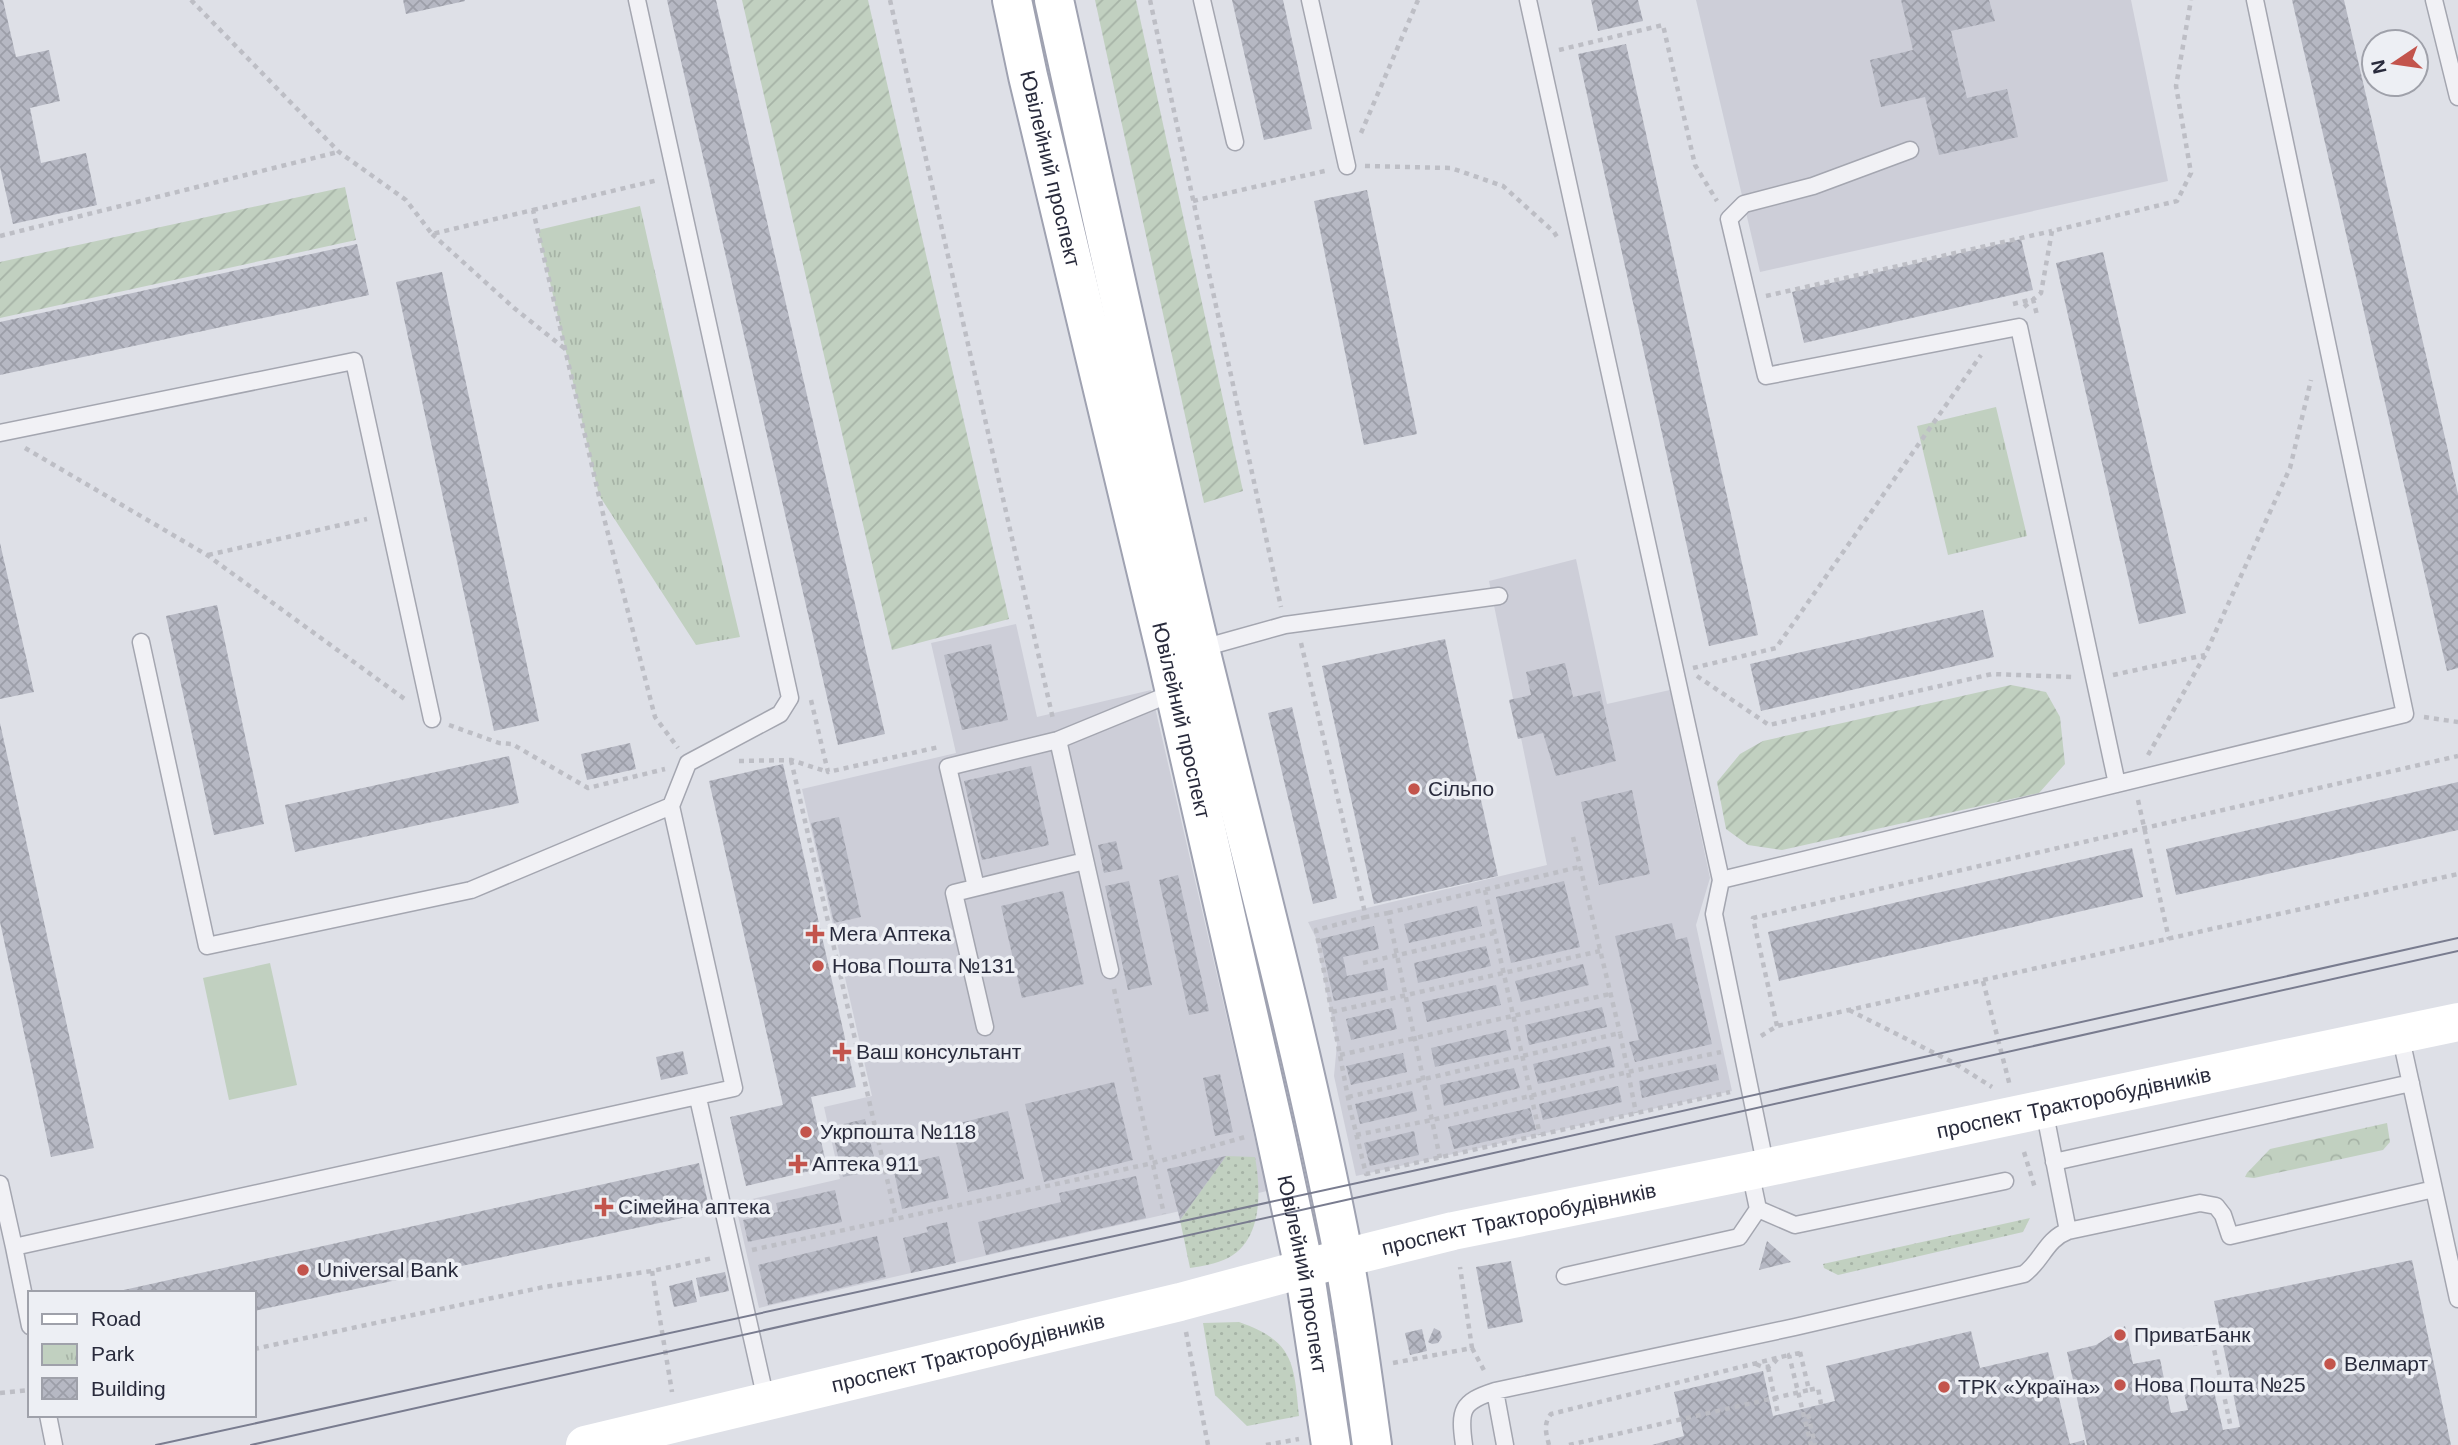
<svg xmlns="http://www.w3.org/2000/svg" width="2458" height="1445" viewBox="0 0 2458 1445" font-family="Helvetica,sans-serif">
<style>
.built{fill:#cdced8}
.grass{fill:url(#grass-dots)}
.forest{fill:url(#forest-crowns)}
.park{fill:url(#park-tufts)}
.garden{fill:url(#garden-furrows)}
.pitch{fill:#c1d0c0}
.building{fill:url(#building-cross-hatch)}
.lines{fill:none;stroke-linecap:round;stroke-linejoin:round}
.service-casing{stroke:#a4a6b0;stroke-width:19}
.primary-casing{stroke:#9fa2b1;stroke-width:42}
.path{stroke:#bdbec5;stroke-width:4.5;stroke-dasharray:5 5;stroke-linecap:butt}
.service{stroke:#f1f1f5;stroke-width:16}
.secondary{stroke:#fff;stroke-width:38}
.primary{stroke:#fff;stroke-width:38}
.tram{stroke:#797c8f;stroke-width:2}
.poi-dot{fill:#c3544c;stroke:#edeff4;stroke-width:2.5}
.labels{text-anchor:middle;stroke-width:7;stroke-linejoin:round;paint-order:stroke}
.street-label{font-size:21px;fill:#292b3c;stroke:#edeff4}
.poi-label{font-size:21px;fill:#292b3c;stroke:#edeff4;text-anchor:start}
</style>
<defs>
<pattern id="grass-dots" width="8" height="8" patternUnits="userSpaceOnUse" patternTransform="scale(1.75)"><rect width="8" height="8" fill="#c1d0c0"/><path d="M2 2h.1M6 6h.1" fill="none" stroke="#a6b3a6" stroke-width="1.8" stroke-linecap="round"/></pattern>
<pattern id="forest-crowns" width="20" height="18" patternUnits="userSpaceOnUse" patternTransform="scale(1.75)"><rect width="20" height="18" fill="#c1d0c0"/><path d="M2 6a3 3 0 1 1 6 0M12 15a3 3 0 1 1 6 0" fill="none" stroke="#a6b3a6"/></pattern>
<pattern id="park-tufts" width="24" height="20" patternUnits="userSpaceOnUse" patternTransform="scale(1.75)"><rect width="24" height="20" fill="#c1d0c0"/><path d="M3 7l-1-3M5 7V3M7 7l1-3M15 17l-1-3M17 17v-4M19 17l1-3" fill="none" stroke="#a6b3a6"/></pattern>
<pattern id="garden-furrows" width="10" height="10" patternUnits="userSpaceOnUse" patternTransform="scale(1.75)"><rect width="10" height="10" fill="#c1d0c0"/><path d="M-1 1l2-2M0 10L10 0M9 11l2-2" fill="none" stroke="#a6b3a6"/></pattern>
<pattern id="building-cross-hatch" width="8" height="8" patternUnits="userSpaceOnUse" patternTransform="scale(1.75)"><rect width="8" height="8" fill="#b6b8c3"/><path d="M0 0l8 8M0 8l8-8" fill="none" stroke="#9c9ea8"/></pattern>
</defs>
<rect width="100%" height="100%" fill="#dee0e7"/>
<path class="built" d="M1696,0H2131L2168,181L1760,272Z
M1576,559L1607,704L1670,690L1710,878L1696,925L1732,1091L1356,1176L1334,1076L1337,1044L1316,938L1308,922L1547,865L1489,581Z
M1016,624L1037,717L1151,690L1267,1191L759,1308L735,1203L840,1179L824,1107L872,1096L802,789L956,753L931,643Z"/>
<path class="grass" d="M1226,1156L1255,1157C1261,1190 1263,1240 1228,1258C1216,1264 1203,1266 1190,1268L1180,1220Z
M2030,1218L2023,1232L1838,1275L1824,1268L1823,1264Z
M1239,1322C1294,1341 1294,1363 1299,1416L1247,1426L1215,1395L1203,1323Z"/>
<path class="forest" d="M2387,1123L2390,1142L2383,1150L2254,1178L2245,1177L2247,1173L2270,1149Z"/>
<path class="park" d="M640,206L694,445L740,637L696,645L599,495L538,230Z
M1996,407L2027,536L1948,555L1917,426Z"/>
<path class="garden" d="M742,0H868L1009,619L892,650Z
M1095,0H1136L1243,491L1204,503Z
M345,187L356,240L0,318V262Z
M2011,685L2046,692L2060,717L2065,764L2039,793L1782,850L1748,845L1726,829L1717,782L1740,754L1763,741Z"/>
<path class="pitch" d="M270,963L297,1085L229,1100L203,978Z"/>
<path class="building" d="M0,0H3L16,57L49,50L60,101L30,108L41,163L86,153L97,205L13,224L0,167Z
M403,0H465V1L406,14Z
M667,0H716L885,734L838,745Z
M1232,0H1283L1312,129L1264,140Z
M1591,0H1638L1643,21L1598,31Z
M1901,0H1989L1995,21L1951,31L1967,98L2007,89L2018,137L1939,155L1925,97L1881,107L1870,60L1913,50Z
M2292,0H2344L2458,494V668L2447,671Z
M1626,44L1758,635L1709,646L1578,54Z
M1367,190L1417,434L1364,445L1314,201Z
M2021,239L2033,290L1804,343L1792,292Z
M357,244L369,295L0,375V322Z
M2103,252L2186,613L2139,624L2056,263Z
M442,272L539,721L494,731L396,282Z
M0,543L34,692L0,699Z
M217,605L264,824L214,835L166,616Z
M1983,610L1994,657L1761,711L1750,664Z
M1445,639L1498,876L1374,904L1322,666Z
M991,644L1008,720L962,730L944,655Z
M1565,663L1573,697L1600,691L1616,761L1556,776L1543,733L1518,739L1509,700L1531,695L1526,672Z
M1292,707L1337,898L1313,904L1268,713Z
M0,723L94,1148L51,1157L0,922Z
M630,743L636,769L587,780L581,754Z
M509,756L519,803L295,852L285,805Z
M783,764L856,1087L811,1097L827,1167L746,1186L730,1117L783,1105L709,781Z
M1031,766L1049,845L982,860L964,781Z
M2458,782V830L2176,895L2166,849Z
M1632,790L1650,874L1599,885L1581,802Z
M839,817L861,917L834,923L811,823Z
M1116,841L1123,869L1104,873L1098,845Z
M2132,848L2143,897L1779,981L1768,932Z
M1178,875L1209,1011L1189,1015L1159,880Z
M1129,881L1152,985L1128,990L1105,886Z
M1564,881L1580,947L1511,963L1496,897Z
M1063,891L1084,984L1022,998L1001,906Z
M1477,906L1482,926L1409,943L1404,924Z
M1672,923L1676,940L1687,937L1712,1044L1635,1062L1629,1042L1639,1040L1615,936Z
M1374,926L1379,949L1343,957L1347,976L1384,968L1388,990L1334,1001L1320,939Z
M1486,946L1491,966L1418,983L1414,963Z
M1583,964L1589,985L1521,1002L1515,981Z
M1496,985L1501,1005L1427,1022L1422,1002Z
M1602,1007L1607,1027L1529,1045L1525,1025Z
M1392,1008L1397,1029L1351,1040L1346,1019Z
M1506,1030L1511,1050L1435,1067L1431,1048Z
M1610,1046L1615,1067L1538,1084L1533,1064Z
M683,1051L688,1074L661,1080L656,1057Z
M1403,1053L1407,1072L1351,1085L1346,1066Z
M1716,1064L1719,1080L1642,1098L1639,1081Z
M1514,1068L1520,1088L1444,1106L1440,1085Z
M1220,1074L1233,1132L1215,1136L1203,1078Z
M1114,1082L1133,1160L1044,1182L1025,1104Z
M1618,1086L1622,1102L1543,1120L1539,1104Z
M1412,1091L1417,1111L1360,1124L1355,1104Z
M1530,1108L1536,1130L1454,1149L1448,1127Z
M1008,1111L1024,1179L968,1192L952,1125Z
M865,1119L877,1170L843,1177L831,1127Z
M1414,1131L1419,1155L1370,1166L1364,1143Z
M939,1156L949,1198L902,1209L893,1167Z
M1226,1156L1180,1220L1167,1169Z
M699,1163L710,1212L254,1311V1293H110Z
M1136,1176L1146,1218L986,1255L978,1222L1061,1202L1059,1193Z
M835,1190L842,1222L748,1242L743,1220L778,1212L776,1203Z
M947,1222L956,1263L911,1273L903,1238L928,1232L926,1227Z
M877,1236L886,1277L768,1305L758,1265Z
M1767,1241L1791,1262L1759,1270Z
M2412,1260L2451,1445H2087L2067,1352L2096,1345L2125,1326L2133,1364L2160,1359L2171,1413L2188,1410L2184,1393L2190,1387L2207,1384L2213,1387L2223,1430L2240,1427L2214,1301Z
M1511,1261L1523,1322L1488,1329L1476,1267Z
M725,1272L729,1291L700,1297L696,1278Z
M692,1280L697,1302L674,1307L669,1286Z
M1434,1328L1440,1331L1442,1337L1438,1343L1432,1344L1428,1342Z
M1422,1329L1427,1351L1410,1355L1405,1333Z
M1971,1331L1980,1368L2048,1352L2070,1444L2084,1440L2085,1445H1652L1684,1436L1674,1392L1763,1371L1773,1416L1835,1401L1826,1366Z"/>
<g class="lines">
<g class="service-casing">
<path id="service" d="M1202,0L1235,142
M1310,0L1347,166
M1528,0L1721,880L1714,914L1766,1168
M2434,0L2458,97
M1910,150L1813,186L1744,204L1729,219L1766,376L2019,327L2117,784
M0,433L354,361L432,719
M141,642L207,946L471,890L671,806
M1199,649L1285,625L1499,596
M1058,740L1110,970
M1721,880L2405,714L2255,0
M976,887L948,767L1058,740L1175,692
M985,1027L954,893L1085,861
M2400,1034L2434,1189
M698,1098L766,1400
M2054,1162L2411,1083
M0,1184L14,1247
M1758,1209L1795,1225L2005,1181
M2068,1231L2200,1203L2216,1206L2223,1215L2230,1236L2434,1189L2458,1299
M1565,1276L1739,1237L1758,1209L1750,1171
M30,1326L14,1247L734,1088L671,806L688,763L780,714L790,698L637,0
M1495,1391L1505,1445
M48,1415L54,1445
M1464,1445C1459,1410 1461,1402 1495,1391L1795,1327L2024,1274C2042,1261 2046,1239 2068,1231L2044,1109"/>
</g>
<g class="primary-casing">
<g id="primary">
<path id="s2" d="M1012,0L1028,76L1167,657L1274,1128L1304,1268L1331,1445"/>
<path d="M1054,0C1102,218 1149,436 1201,653C1250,853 1304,1052 1343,1254C1355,1317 1363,1381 1372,1445"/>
</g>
</g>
<path class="path" d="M191,0L339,152L406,200L432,234L533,210L604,518L655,717L678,748
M890,0L1053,719
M1150,0L1281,607
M1559,50L1663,25L1695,165L1717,201
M1361,133L1418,0
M1365,166L1451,168L1503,186L1554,232L1557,237
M1193,201L1329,170
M533,210L658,180
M432,234L514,308L564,348
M0,236L338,152
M1766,296L2052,231
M2013,304L2033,299L2037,315
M2024,307L2041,293L2052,231L2177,201L2191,173L2176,86L2191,0
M25,448L207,555L406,700
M208,555L367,519
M1301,643L1366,917L1388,913L1440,1158
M1693,668L1776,648L1981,355
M2113,675L2205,655
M1697,676L1769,725L1992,674L2073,677
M811,700L828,772L939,747
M2424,717L2458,722
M449,725L499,743L512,744L588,788L665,769
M2148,755L2205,655L2290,468L2311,380
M791,760L896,1218
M739,761L791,760L828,772
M2138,800L2169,939
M1573,837L1620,1033
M1485,890L1540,1135
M1388,913L1579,867
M1366,917L1316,930L1350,1108L1366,1174L1730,1092
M1363,963L1494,933
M1983,981L2010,1086
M1114,989L1164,1214
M1849,1010L1954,1063L1992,1087
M1332,1012L1600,951
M1777,1026L1753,918L2458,756
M1761,1036L1777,1026L2458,874
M1340,1055L1610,994
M1348,1097L1620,1033L1628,1072L1721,1052
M1356,1135L1432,1120L1628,1072L1636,1113
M2024,1152L2035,1188
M752,1250L1153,1163L1245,1137
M652,1271L672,1392
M1186,1332L1208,1445
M2193,1344L2212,1340L2231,1428
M1472,1348L1486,1374
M254,1349L544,1287L652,1271L713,1258
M1800,1352L1809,1390L1818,1388L1821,1404
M1800,1353L1789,1355L1811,1445
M1393,1363L1472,1348L1460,1267
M1756,1364C1766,1369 1770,1368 1777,1359
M1768,1367L1778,1414
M0,1393L30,1390
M1808,1414L1815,1445
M1266,1445L1299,1439
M1549,1445C1546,1433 1543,1424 1551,1414L1789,1355
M1569,1445L1809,1390"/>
<use href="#service" class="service"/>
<path class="secondary" id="s1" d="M585,1445L1180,1302L1344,1258L1453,1231L1750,1171L2458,1022"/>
<use href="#primary" class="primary"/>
<path class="tram" d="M156,1445L1440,1165L2458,938
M251,1445L2458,951"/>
</g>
<g class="poi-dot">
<circle cx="1414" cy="789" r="7"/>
<path d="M811.5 923.5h7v7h7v7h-7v7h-7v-7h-7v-7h7z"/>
<circle cx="818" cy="966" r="7"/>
<path d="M838.5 1041.5h7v7h7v7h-7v7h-7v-7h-7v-7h7z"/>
<circle cx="806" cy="1132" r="7"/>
<path d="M794.5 1153.5h7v7h7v7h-7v7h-7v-7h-7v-7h7z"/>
<path d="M600.5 1196.5h7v7h7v7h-7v7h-7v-7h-7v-7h7z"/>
<circle cx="303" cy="1270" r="7"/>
<circle cx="2120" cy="1335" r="7"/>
<circle cx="2330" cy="1364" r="7"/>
<circle cx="2120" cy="1385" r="7"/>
<circle cx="1944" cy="1387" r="7"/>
</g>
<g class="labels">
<g class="street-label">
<text dy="7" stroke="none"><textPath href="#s2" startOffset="173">Ювілейний проспект</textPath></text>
<text dy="7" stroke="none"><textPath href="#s2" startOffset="740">Ювілейний проспект</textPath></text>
<text dy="7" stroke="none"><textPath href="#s1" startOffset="1528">проспект Тракторобудівників</textPath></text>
<text dy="7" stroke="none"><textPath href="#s1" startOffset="961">проспект Тракторобудівників</textPath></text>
<text dy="7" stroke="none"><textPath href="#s2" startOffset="1307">Ювілейний проспект</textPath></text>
<text dy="7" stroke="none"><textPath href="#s1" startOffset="394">проспект Тракторобудівників</textPath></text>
</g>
<g class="poi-label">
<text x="1428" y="796">Сільпо</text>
<text x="829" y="941">Мега Аптека</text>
<text x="832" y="973">Нова Пошта №131</text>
<text x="856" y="1059">Ваш консультант</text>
<text x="820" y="1139">Укрпошта №118</text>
<text x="812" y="1171">Аптека 911</text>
<text x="618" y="1214">Сімейна аптека</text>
<text x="317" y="1277">Universal Bank</text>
<text x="2134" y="1342">ПриватБанк</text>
<text x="2344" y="1371">Велмарт</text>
<text x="2134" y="1392">Нова Пошта №25</text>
<text x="1958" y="1394">ТРК «Україна»</text>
</g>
</g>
<rect x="28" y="1291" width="228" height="126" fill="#edeff4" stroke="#9fa1aa" stroke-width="2"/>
<rect x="42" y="1314" width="35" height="10" fill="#ffffff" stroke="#9fa1aa" stroke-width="2"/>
<text x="91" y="1326" font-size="21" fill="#292b3c">Road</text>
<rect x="42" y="1344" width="35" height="21" fill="url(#park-tufts)" stroke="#9fa1aa" stroke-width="2"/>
<text x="91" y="1361" font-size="21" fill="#292b3c">Park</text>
<rect x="42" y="1378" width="35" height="21" fill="url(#building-cross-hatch)" stroke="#9fa1aa" stroke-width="2"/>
<text x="91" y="1396" font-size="21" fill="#292b3c">Building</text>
<g transform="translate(2395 63) rotate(257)"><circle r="33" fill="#edeff4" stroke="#9fa1aa" stroke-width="2"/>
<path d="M0-5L12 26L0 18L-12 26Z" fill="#c3544c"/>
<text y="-10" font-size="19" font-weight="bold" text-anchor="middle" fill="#292b3c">N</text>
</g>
</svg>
